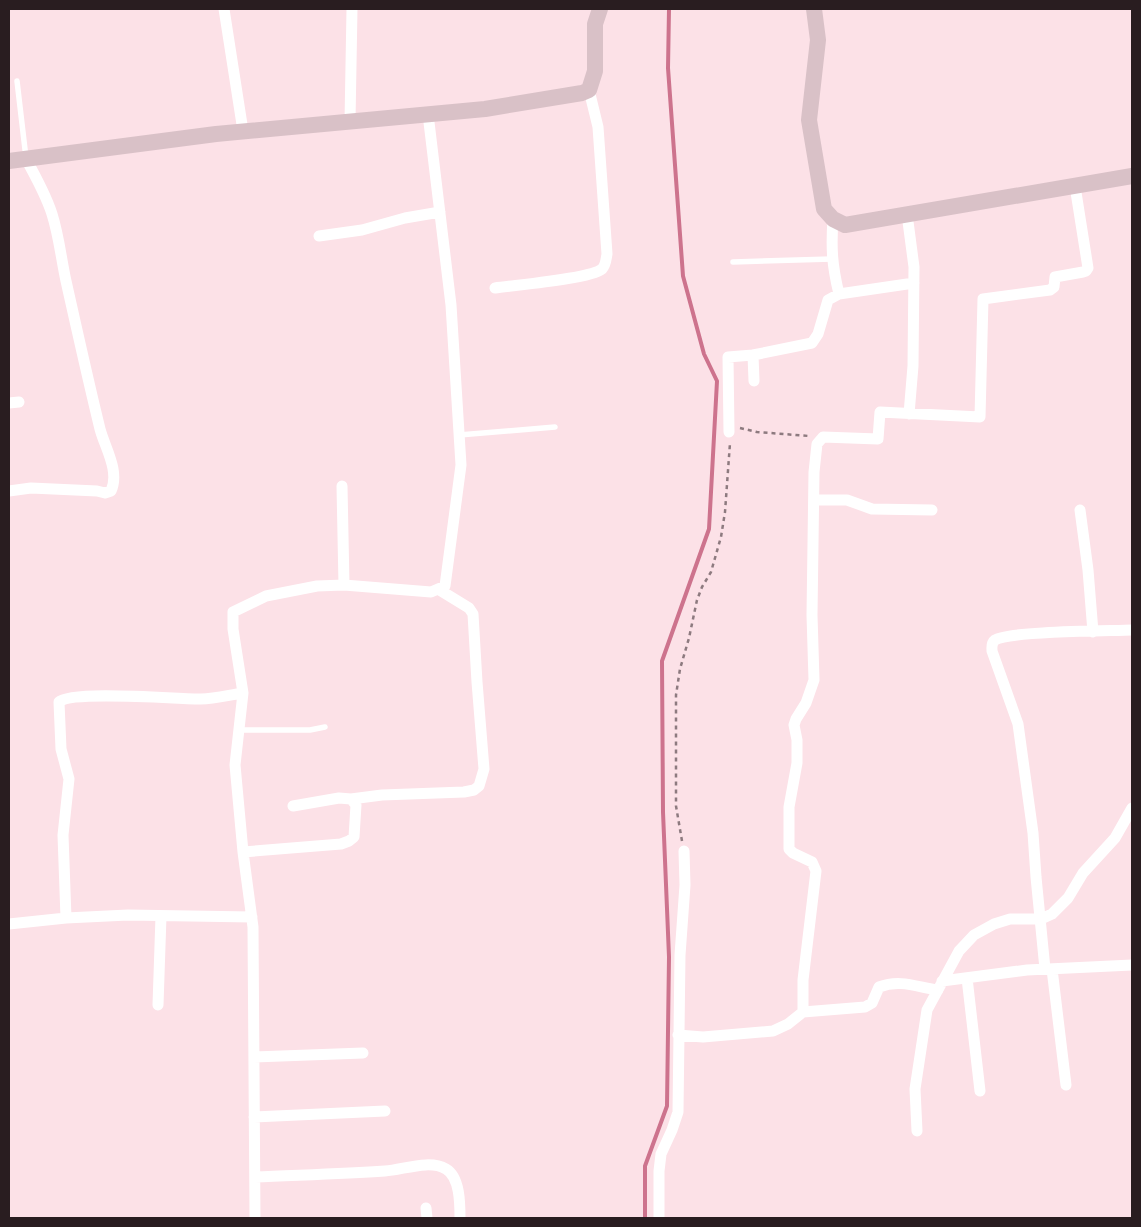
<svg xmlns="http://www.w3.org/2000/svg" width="1141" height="1227" viewBox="0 0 1141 1227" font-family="Lato,sans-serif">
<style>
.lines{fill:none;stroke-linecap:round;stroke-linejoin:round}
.stream{stroke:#cd738d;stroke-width:4}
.path{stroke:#8d7a7f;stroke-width:2.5;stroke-dasharray:4 4;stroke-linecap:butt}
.lane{stroke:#fff;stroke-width:5.5}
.street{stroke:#fff;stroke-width:11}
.secondary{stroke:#d9c1c7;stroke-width:16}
</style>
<rect width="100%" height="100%" fill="#fce1e7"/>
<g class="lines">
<path class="stream" d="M645,1218V1166L667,1106L669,957L663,812L662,661L709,529L717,381L704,354L683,276L668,68L669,9"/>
<path class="path" d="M740,428L757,432L809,436
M682,841L676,806V695L680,669L689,638L697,600L702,587L711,572L721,537L725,512L730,443"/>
<path class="lane" d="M17,81L26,158
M733,262L832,259
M459,435L555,427
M239,730H310L325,727"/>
<path class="street" d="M224,9L243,131
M350,121L352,9
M907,214L914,267L913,366L909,414
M833,219C831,248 832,265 839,294
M319,236L362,230L405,218L440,212
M495,288C515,285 590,279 602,269C606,265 606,259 607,254L598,127L589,90
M754,381L753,355L812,343L818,334L828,300L839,294L914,283
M9,403L19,402
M729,432L728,357L753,355
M342,486L344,585
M9,491L31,488L97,491L105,493L111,491C120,471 105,448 100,429C88,380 77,330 66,281C61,258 59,236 52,214C46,195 36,177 26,159
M814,500H847L872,509L932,510
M1080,510L1088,570L1093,632
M351,799L382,795L464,792L474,790L479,786L484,769L477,682L473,614L469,608L438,589
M243,852L341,844L349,841L354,837L356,805L351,799L339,798L293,806
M66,918L63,835L69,779L61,749L59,702C71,690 177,699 201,699C215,699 229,695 243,693
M9,924L66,918L128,915L252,917
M1045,969L1036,877L1033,833L1018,724L992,651C992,647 991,643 995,640C1008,631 1110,631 1132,630
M1052,969L1066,1085
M967,978L980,1091
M942,981L1027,970L1132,965
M158,1005L161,916
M803,1012V980L816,871L812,862L793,853L789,849V807L797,763V740L794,725L796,719L806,703L814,680L812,615L814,472L817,444L823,437L878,439L880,412L980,417L983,299L1050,290L1054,287L1055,277L1083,272L1086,271L1088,268L1075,186
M678,1035L703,1037L773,1031L788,1024L803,1012L865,1007L872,1003L879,987C900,979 917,987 938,990
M254,1057L363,1053
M254,1117L385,1111
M917,1131L915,1089L927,1010L959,951L974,935L994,924L1010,919H1041L1052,914L1068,898L1083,873L1115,838L1132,808
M255,1177C298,1175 342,1174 385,1171C403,1170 429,1159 446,1169C460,1177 460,1204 460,1218
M426,1208L427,1218
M255,1218L253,927L243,852L235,765L243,693L233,629V612L266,596L317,586L344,585L431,592L445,586L461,465L451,305L428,114
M659,1218V1171L661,1154L672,1130L678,1112L680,955L685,885L684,851"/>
<path class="secondary" d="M814,9L818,40L809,120L824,209L833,219L845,225L1132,176
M9,161L216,134L485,109L582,93L589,90L595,71V24L600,9"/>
</g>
<rect width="1141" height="1227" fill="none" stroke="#291d20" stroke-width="20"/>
</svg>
